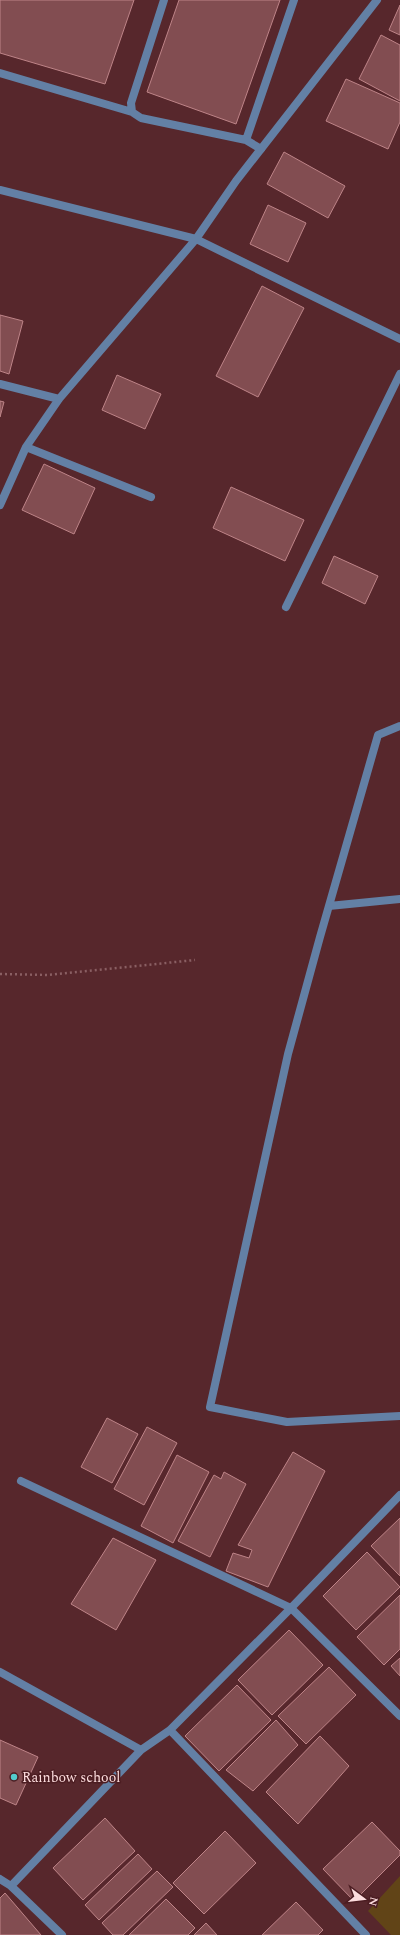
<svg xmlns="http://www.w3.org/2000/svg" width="400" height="1935" viewBox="0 0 400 1935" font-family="Spectral,serif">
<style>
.green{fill:#614417}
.building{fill:#824d51;stroke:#be8488}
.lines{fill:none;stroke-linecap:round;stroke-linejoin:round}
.path{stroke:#8a5f63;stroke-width:2.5;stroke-dasharray:2 3;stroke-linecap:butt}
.service{stroke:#6380a5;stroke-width:8}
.minor{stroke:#6380a5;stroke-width:8}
.poi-dot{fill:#52cdcd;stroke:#4c1d22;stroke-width:1.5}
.labels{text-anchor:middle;stroke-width:3;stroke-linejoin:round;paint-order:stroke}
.poi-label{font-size:14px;fill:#fdddde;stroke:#4c1d22;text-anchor:start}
</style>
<rect width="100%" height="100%" fill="#57272c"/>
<path class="green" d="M400,1876V1935H391L368,1911Z"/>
<path class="building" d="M0,0H134L105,84L0,53Z
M179,0H280L236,124L147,92Z
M400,5V35L389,30Z
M381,35L400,45V101L359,79Z
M346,79L400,103V122L388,149L326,121Z
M284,152L345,186L328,218L267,184Z
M268,205L306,223L288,262L250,244Z
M262,286L304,308L258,397L216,376Z
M0,315L23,321L9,374L0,371Z
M117,375L161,394L145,429L102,410Z
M0,401L4,402L0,417Z
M44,464L95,488L74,534L22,510Z
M231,487L304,520L285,561L213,528Z
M334,556L378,576L365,604L322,583Z
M107,1418L138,1434L112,1483L81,1467Z
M147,1427L177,1443L144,1505L114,1489Z
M293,1452L325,1471L268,1587L226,1571L233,1553L249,1558L252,1550L238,1545Z
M177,1455L209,1472L173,1543L141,1526Z
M224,1472L246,1484L210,1557L178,1541L214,1475L221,1479Z
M400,1518V1576L371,1546Z
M113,1538L156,1560L116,1630L71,1604Z
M367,1552L400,1587L356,1630L323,1596Z
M400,1595V1649L384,1665L357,1637Z
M289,1630L323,1665L272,1715L238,1680Z
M400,1658V1676L391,1666Z
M329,1667L356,1695L306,1744L278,1716Z
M237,1685L271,1720L219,1771L185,1736Z
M276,1720L298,1745L253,1791L226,1770Z
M320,1736L349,1766L298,1824L266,1792Z
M0,1740L38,1757L16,1805L0,1798Z
M105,1818L135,1851L83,1900L53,1868Z
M372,1822L400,1851V1855L354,1901L323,1869Z
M225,1831L256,1863L204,1914L173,1883Z
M138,1854L152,1869L99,1920L85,1905Z
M157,1871L173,1887L123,1935H113L102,1923Z
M5,1893L41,1935H0V1898Z
M166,1899L195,1928L188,1935H129Z
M296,1902L323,1930L318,1935H262Z
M206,1923L217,1935H194Z"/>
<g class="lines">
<path class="path" d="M0,974L48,975L195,960"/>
<path class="service" d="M164,0L131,103L132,112L141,118L246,140
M0,73L132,112
M261,149L246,140L294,0"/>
<path class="minor" d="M0,190L196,239L236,181L377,0
M0,384L59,399
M26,447L151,497
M0,505L26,447L59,399L196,239L400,339
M286,607L400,374
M400,726L378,735L320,937L288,1054L210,1407L287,1422L400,1416
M329,906L400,899
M21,1481L291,1608L400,1495
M0,1672L141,1750L11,1886
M170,1730L366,1935
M141,1750L170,1730L291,1608L400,1716
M0,1879L11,1886L62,1935"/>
</g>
<circle class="poi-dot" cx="14" cy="1777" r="4"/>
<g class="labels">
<g class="poi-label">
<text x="22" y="1782">Rainbow school</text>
</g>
</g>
<g transform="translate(364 1899) rotate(105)" stroke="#4c1d22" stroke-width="3" paint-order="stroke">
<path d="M0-3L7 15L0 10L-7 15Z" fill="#fdddde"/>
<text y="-6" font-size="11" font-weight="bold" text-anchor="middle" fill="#fdddde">N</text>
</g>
</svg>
